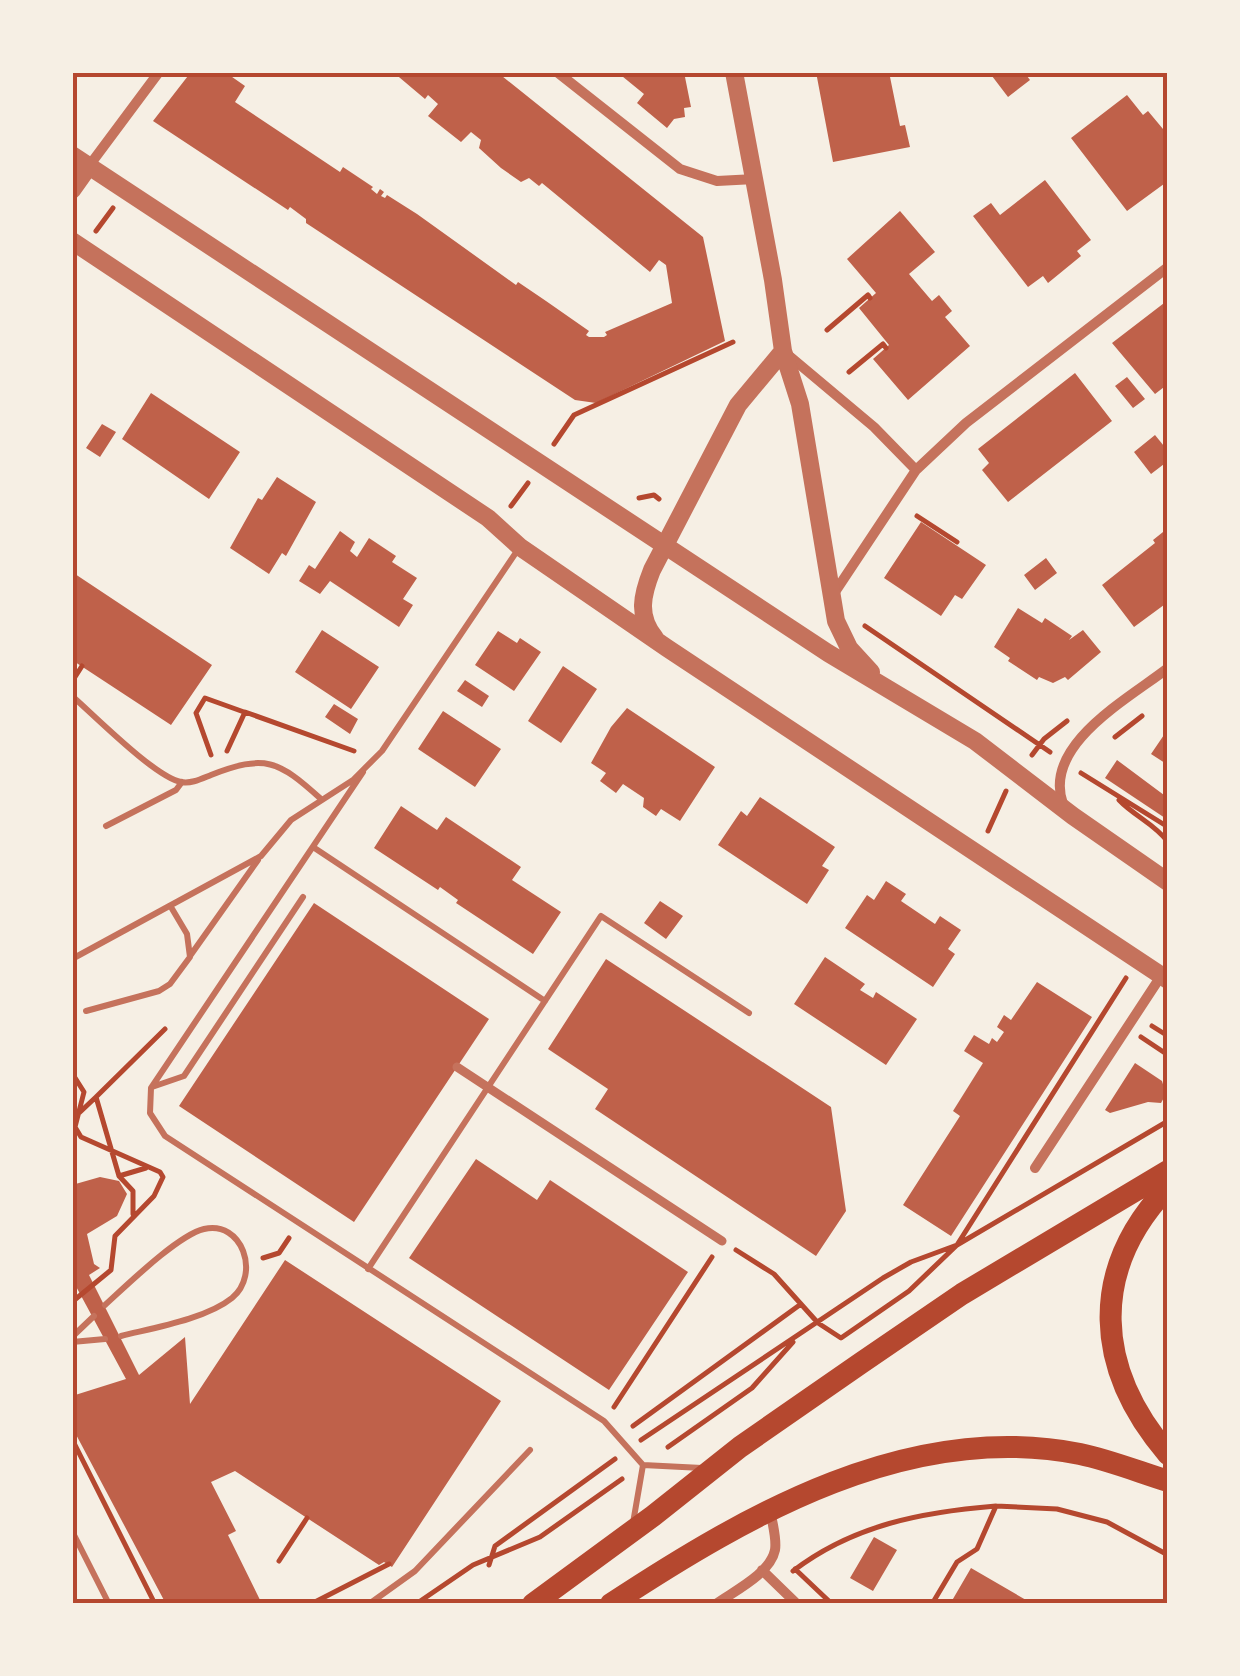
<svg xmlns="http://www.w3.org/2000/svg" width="1240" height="1676" viewBox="0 0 1240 1676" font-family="Mulish,sans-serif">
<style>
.building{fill:#bf614a}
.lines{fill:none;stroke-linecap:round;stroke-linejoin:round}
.path{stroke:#b5482f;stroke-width:5}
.service{stroke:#c5725c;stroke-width:6}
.pedestrian{stroke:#c5725c;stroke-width:9}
.minor{stroke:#c5725c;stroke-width:10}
.tertiary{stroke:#c5725c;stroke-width:18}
.primary{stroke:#b5482f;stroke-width:22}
.neatline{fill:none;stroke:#b5482f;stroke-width:4}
</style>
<rect width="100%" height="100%" fill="#f6efe4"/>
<path class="building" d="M191,72H225L245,86L235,102L340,172L343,167L373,187L371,189L377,194L380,189L384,192L381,196L385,198L387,195L417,214L516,285L518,282L546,301L589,331L586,335L589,337H604L607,335L605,332L672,303L666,265L659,260L650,272L542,183L539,186L529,178L521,182L501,168L479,148L481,140L471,132L461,142L428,116L438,104L428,95L425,99L393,72H497L703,237L725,341L596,403L575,400L306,223V219L290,207L288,210L153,121Z
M617,72H684L691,107L684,108L685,117L674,119L667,128L637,103L644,94Z
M816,72H889L900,126L905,125L910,147L833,162Z
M996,72H1024L1030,80L1008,97L992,76Z
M1127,95L1143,115L1148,111L1168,135V181L1127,211L1071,138Z
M1045,180L1091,240L1077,251L1081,256L1048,283L1043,276L1028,287L973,216L991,203L1000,215Z
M900,211L935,252L909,274L932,301L939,295L952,311L945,317L970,346L908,400L873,359L889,345L859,308L876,293L847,259Z
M1168,300V384L1155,394L1112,343Z
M1075,373L1112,421L1008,502L982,470L989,463L978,449Z
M1127,377L1145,399L1133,408L1115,386Z
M151,393L240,452L209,499L122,439Z
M102,424L116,432L100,457L86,448Z
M1155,435L1168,451V461L1151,474L1134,452Z
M277,477L316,502L286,556L282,553L269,574L230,548L258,498L262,500Z
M921,522L986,565L962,599L955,595L941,616L884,578Z
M1168,528V602L1134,627L1102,585L1155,543L1153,540Z
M340,531L355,542L350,551L357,557L369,538L396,556L392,562L417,578L403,599L413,605L399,627L330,581L320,594L299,581L309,565L315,569Z
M1046,558L1057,573L1035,590L1024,575Z
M72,572L212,665L171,725L72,660Z
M1018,608L1042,623L1045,618L1072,636L1069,640L1083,630L1101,652L1068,680L1065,677L1053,683L1039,677L1037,680L1008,661L1010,658L994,647Z
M322,630L379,667L351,709L295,672Z
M498,631L517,643L520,638L541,652L514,691L475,665Z
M563,666L597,689L561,743L528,721Z
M465,680L489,696L482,707L457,691Z
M334,704L358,719L350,734L325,717Z
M627,708L715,767L680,821L661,809L656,816L643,807L644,798L623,784L616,793L600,781L606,773L591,763L611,727Z
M443,711L501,749L475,787L418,749Z
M1168,729V765L1151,754Z
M1117,760L1168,798V820L1105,778Z
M760,797L835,847L822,866L829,870L807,904L718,845L741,811L747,816Z
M401,806L437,830L446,817L521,867L512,880L561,912L533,954L456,903L458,900L440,887L438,890L374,848Z
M886,881L906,894L901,901L935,924L940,916L961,930L948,949L955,954L933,987L845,928L867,895L874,900Z
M660,901L683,916L666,939L644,923Z
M314,903L489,1019L354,1222L179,1106Z
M825,957L865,984L860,990L873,998L876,992L917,1019L886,1065L794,1004Z
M606,959L831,1107L846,1211L816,1256L595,1109L608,1089L548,1049Z
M1037,982L1092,1017L951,1236L903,1205L960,1116L953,1111L983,1063L964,1051L974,1035L989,1044L992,1038L997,1042L1004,1032L997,1027L1004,1015L1011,1020Z
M1135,1063L1162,1081L1166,1094L1161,1103L1148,1102L1110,1113L1105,1110Z
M476,1159L537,1200L550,1180L688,1272L609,1390L409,1258Z
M100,1177L119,1181L127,1194L117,1216L87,1234L94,1264L100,1268L89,1275L139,1375L185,1337L190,1404L285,1260L501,1401L392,1567L384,1562L379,1565L235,1471L211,1482L236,1531L228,1535L262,1604H166L72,1427V1396L126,1379L72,1279V1185Z
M874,1537L897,1550L873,1591L850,1578Z
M971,1568L1033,1604H950Z"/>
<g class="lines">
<path class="path" d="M96,231L113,208
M827,330L868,295L870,298
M849,372L883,344L886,348
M554,444L574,415L733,342
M639,498L654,495L659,499
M511,506L528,483
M917,516L957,542
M865,626L1050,752
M75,677L82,666
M1115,737L1142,716
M227,751L245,712L354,751
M211,755L196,713L205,698L244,712
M1032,755L1044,739L1067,721
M1081,773L1168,827
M1119,800C1134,816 1155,824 1168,842
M988,831L1006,791
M1152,1026L1168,1036
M1141,1037L1168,1055
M72,1073L84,1092L75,1127L81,1137L160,1172L163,1177L154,1196L115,1236L111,1270L72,1302
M96,1097L165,1029
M79,1113L96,1097L119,1176L146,1168
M119,1176L133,1191V1214
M736,1250L774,1274L818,1323L841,1338L909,1291L957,1245L1126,978
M263,1258L279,1253L289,1238
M614,1407L712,1257
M633,1426L801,1304
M72,1439L155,1604
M641,1440L883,1278L911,1262L957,1245L1168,1121
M668,1447L752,1388L793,1342
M279,1561L307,1518
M489,1565L495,1546L615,1459
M795,1569L832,1604
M793,1571C853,1525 922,1512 996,1506
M311,1604L389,1564
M416,1604L473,1565L540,1537L622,1479
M932,1604L957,1562L977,1549L996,1506L1057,1509L1107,1522L1168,1555"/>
<path class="service" d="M72,696C95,716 155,777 181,782C191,784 201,779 211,775C265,754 278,760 321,799
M363,772L151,1088L150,1113L165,1136L604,1421L643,1465L702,1468
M106,826L176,790L182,782
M313,847L545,1001
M190,956L258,860
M72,959L261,856L291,820L353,780L382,751L517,551
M86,1011L159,991L170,984L190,957L187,934L171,907
M152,1087L184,1076L303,897
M368,1269L601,916L749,1013
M105,1305C126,1286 178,1235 204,1229C242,1220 261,1274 232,1298C206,1319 153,1328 121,1336
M72,1337L94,1316
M72,1342L105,1339
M633,1523L643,1465
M72,1531L109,1604
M369,1604L415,1571L530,1450"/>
<path class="pedestrian" d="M457,1067L722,1241"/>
<path class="minor" d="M557,72L680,169L717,181L755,179
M89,166L159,72
M787,354L874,427L916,470
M835,592L916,470L966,423L1168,267
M1063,804C1042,745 1128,699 1168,668
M1035,1168L1161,976
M762,1570L797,1604
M716,1604C734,1591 770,1574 775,1550C777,1538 772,1522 770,1510"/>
<path class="tertiary" d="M734,72L773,280L783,351L800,404L836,621L849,648L871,672
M72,155L828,653L975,741L1073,816L1168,882
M72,190L89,166
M72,241L488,518L520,547L667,648L1168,980
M655,638C637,616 642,595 652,570L738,405L783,351"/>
<path class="primary" d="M1168,1187C1088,1271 1095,1369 1168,1454
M533,1604L653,1516L740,1447L861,1363L962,1294L1168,1171
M611,1604C748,1514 910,1420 1080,1454C1109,1460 1139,1472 1168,1481"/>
</g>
<rect width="1240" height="1676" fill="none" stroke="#f6efe4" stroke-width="150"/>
<rect x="75" y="75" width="1090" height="1526" class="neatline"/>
</svg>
